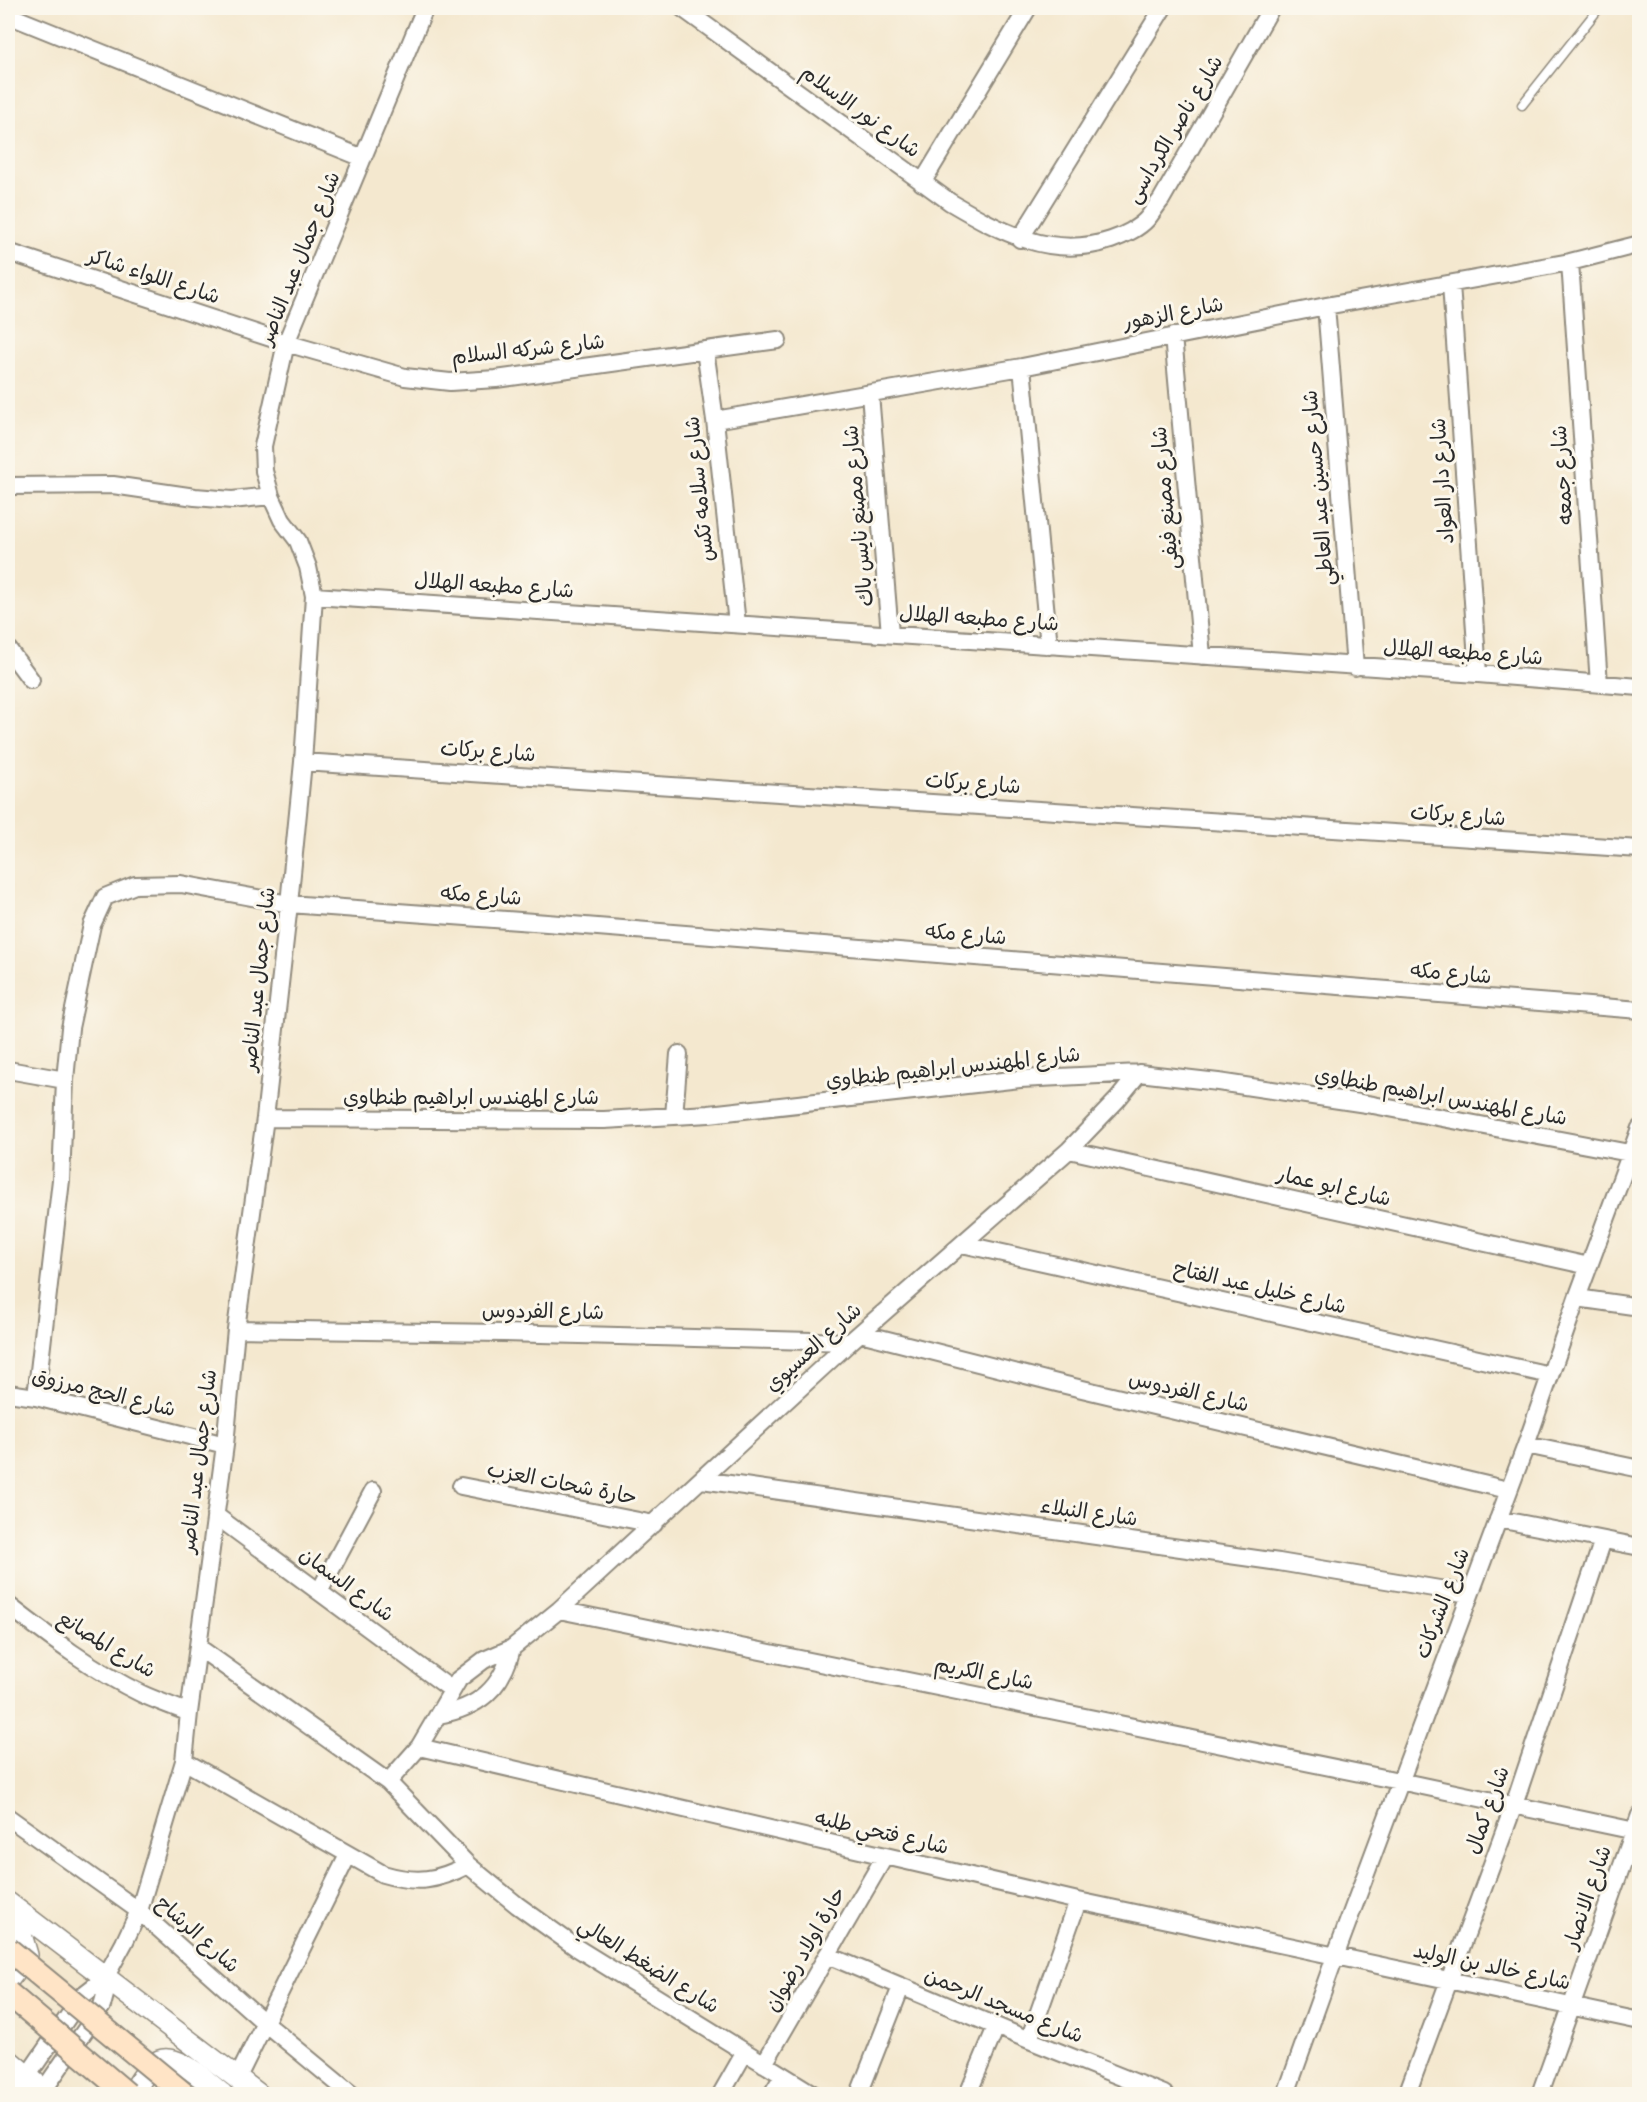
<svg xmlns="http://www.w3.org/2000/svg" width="1647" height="2102" viewBox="0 0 1647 2102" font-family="'Gochi Hand','Playpen Sans Arabic',sans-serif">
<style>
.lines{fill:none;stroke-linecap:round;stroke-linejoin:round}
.service-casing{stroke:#908a7d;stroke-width:11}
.minor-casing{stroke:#908a7d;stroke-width:20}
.tertiary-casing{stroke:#908a7d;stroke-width:24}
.service{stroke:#fff;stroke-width:8}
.minor{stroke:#fff;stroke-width:16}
.tertiary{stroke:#fff;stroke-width:21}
.secondary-bridge-casing{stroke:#908a7d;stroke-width:26;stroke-linecap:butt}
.secondary-bridge{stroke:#ffe4c6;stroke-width:22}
.labels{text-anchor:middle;stroke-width:6;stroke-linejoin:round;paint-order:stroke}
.street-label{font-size:21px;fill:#2b2b2b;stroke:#fbf7ec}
</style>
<rect width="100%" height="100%" fill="#fbf7ec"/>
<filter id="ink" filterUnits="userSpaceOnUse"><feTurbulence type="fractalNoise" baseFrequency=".0167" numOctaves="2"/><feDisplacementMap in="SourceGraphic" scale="12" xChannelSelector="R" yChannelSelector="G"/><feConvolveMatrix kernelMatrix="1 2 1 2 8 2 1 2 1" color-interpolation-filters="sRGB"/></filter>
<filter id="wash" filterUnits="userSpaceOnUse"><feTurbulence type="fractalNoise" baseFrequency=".008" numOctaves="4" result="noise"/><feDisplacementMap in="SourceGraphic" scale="24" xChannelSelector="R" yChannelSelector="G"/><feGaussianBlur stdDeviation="1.35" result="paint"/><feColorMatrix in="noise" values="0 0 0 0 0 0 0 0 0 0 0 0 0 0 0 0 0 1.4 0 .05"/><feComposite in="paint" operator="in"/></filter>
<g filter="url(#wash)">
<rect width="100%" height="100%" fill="#f4e8cf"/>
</g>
<g filter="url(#ink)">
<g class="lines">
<g class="service-casing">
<path id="service" d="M1522,105L1599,8"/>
</g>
<g class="minor-casing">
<path id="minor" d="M682,8L950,202C1001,232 1051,260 1111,240C1123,236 1139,228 1147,219C1152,213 1156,206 1161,200L1271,8
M8,15L363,158
M922,183L1028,8
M1020,239L1163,8
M8,252L286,343L405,377L450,382L496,379L778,340
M1570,262L1599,684
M1451,284L1478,674
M1326,306L1355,667
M1173,336L1202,656
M705,350L715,420L737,624
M1022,367L1049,646
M870,394L890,634
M715,420L1022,367L1326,306L1570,262L1640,244
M8,486L113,485L195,497L232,500L271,496
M314,596L1478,674L1640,687
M8,649L31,680
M303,762L1640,849
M8,1070L65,1080
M674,1116L679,1054
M265,1118L604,1120L709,1114L1020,1079L1139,1073L1218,1082L1373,1105L1640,1155
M1069,1150L1589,1266
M962,1244L1550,1375
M1577,1298L1640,1307
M236,1329L503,1333L850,1342
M860,1333L1057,1383L1508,1490
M8,1393L36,1397L225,1445
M36,1397L61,1180L65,1080L70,1028L92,925L105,897L135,885L181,884L289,904L547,923L1640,1010
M1526,1445L1640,1469
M702,1480L1279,1562L1469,1594
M461,1486L654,1524
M215,1515L452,1690
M1498,1519L1640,1547
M319,1592L373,1491
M8,1605C49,1637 94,1671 142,1694C157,1701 173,1706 189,1713
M559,1610L1399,1781L1640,1832
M198,1647L388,1782L468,1865L517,1905L577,1948L813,2094
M438,1715C478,1708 502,1689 512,1648
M419,1747L1078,1901L1640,2021
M184,1761L383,1874C417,1884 437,1881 468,1865
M388,1782L419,1747L459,1679L484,1660L512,1648L559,1610L850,1342L1069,1150L1117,1100L1139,1073
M8,1817L139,1911L265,2023L351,2094
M827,1955L1029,2040L1164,2094
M1029,2040L1078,1901
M764,2064L885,1856
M237,2079L348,1855
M15,2094L83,1995L105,1978L124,1943L139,1911L184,1761L189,1713L225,1445L236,1329L265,1118L289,904L303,762L314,596L308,567L298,541L282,520L271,496L264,471L263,446L286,343L425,8
M41,2094L102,2006L105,1995V1978
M721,2094L745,2052
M772,2094L783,2076
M859,2094L901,1987
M968,2094L996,2027
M1286,2094L1336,1954L1526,1445L1577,1298L1640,1128
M1407,2094L1514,1805L1603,1540
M1540,2094L1640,1815"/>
</g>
<g class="tertiary-casing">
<path id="tertiary" d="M8,1903L258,2094
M8,1927L22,1938L27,1955L8,1980
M8,2060L48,2094
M132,2094C138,2085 145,2071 154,2064C174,2048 206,2082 222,2094"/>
</g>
<use href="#service" class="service"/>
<use href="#minor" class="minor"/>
<use href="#tertiary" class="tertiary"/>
<g class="secondary-bridge-casing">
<path id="secondary-bridge" d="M8,1949L184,2094
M8,1993L127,2094"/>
</g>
<use href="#secondary-bridge" class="secondary-bridge"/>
</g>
</g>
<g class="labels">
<g class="street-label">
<text transform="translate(861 111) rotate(36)" y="7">شارع نور الاسلام</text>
<text transform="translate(1174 129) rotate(-59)" y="7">شارع ناصر الكرداسى</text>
<text transform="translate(299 258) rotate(-68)" y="7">شارع جمال عبد الناصر</text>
<text transform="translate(154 276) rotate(18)" y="7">شارع اللواء شاكر</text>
<text transform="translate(1173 313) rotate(-11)" y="7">شارع الزهور</text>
<text transform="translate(528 349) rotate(-6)" y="7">شارع شركه السلام</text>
<text transform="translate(1562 475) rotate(-94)" y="7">شارع جمعه</text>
<text transform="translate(1442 481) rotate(-94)" y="7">شارع دار العواد</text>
<text transform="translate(1318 488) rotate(-95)" y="7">شارع حسين عبد العاطي</text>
<text transform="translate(699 489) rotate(-96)" y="7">شارع سلامه تكس</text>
<text transform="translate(1165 498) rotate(-95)" y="7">شارع مصنع فيفى</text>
<text transform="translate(858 516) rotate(-95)" y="7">شارع مصنع نايس باك</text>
<text transform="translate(494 585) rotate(4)" y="7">شارع مطبعه الهلال</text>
<text transform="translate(979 618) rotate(4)" y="7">شارع مطبعه الهلال</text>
<text transform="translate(1463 652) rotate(4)" y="7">شارع مطبعه الهلال</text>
<text transform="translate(488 751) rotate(4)" y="7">شارع بركات</text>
<text transform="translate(973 783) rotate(4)" y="7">شارع بركات</text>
<text transform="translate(1458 815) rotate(4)" y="7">شارع بركات</text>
<text transform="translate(481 895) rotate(4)" y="7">شارع مكه</text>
<text transform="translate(966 934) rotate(5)" y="7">شارع مكه</text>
<text transform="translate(1451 973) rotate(5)" y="7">شارع مكه</text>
<text transform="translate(258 979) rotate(-84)" y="7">شارع جمال عبد الناصر</text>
<text transform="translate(953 1067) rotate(-6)" y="7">شارع المهندس ابراهيم طنطاوي</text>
<text transform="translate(1441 1096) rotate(10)" y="7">شارع المهندس ابراهيم طنطاوي</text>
<text x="471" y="1104">شارع المهندس ابراهيم طنطاوي</text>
<text transform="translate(1334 1186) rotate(13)" y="7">شارع ابو عمار</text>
<text transform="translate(1260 1287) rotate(13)" y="7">شارع خليل عبد الفتاح</text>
<text transform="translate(543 1311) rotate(1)" y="7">شارع الفردوس</text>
<text transform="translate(813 1347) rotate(-42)" y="7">شارع العسيوي</text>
<text transform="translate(1189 1391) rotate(13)" y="7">شارع الفردوس</text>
<text transform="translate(104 1392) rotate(14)" y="7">شارع الحج مرزوق</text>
<text transform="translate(198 1461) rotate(-83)" y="7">شارع جمال عبد الناصر</text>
<text transform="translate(562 1483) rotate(11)" y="7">حارة شحات العزب</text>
<text transform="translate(1089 1512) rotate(8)" y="7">شارع النبلاء</text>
<text transform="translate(347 1584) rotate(36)" y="7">شارع السمان</text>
<text transform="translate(1442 1603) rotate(-69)" y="7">شارع الشركات</text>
<text transform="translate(107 1644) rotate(31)" y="7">شارع المصانع</text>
<text transform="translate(984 1673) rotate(11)" y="7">شارع الكريم</text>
<text transform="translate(1487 1810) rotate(-70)" y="7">شارع كمال</text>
<text transform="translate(882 1832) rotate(13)" y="7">شارع فتحي طلبه</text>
<text transform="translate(1587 1897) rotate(-71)" y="7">شارع الانصار</text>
<text transform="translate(198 1934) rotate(42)" y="7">شارع الرشاح</text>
<text transform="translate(805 1949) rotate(-60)" y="7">حارة اولاد رضوان</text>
<text transform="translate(649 1965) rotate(32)" y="7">شارع الضغط العالي</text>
<text transform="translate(1492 1966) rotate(12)" y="7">شارع خالد بن الوليد</text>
<text transform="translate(1004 2005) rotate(22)" y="7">شارع مسجد الرحمن</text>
</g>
</g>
<rect width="1647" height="2102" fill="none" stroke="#fbf7ec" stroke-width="30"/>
</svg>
